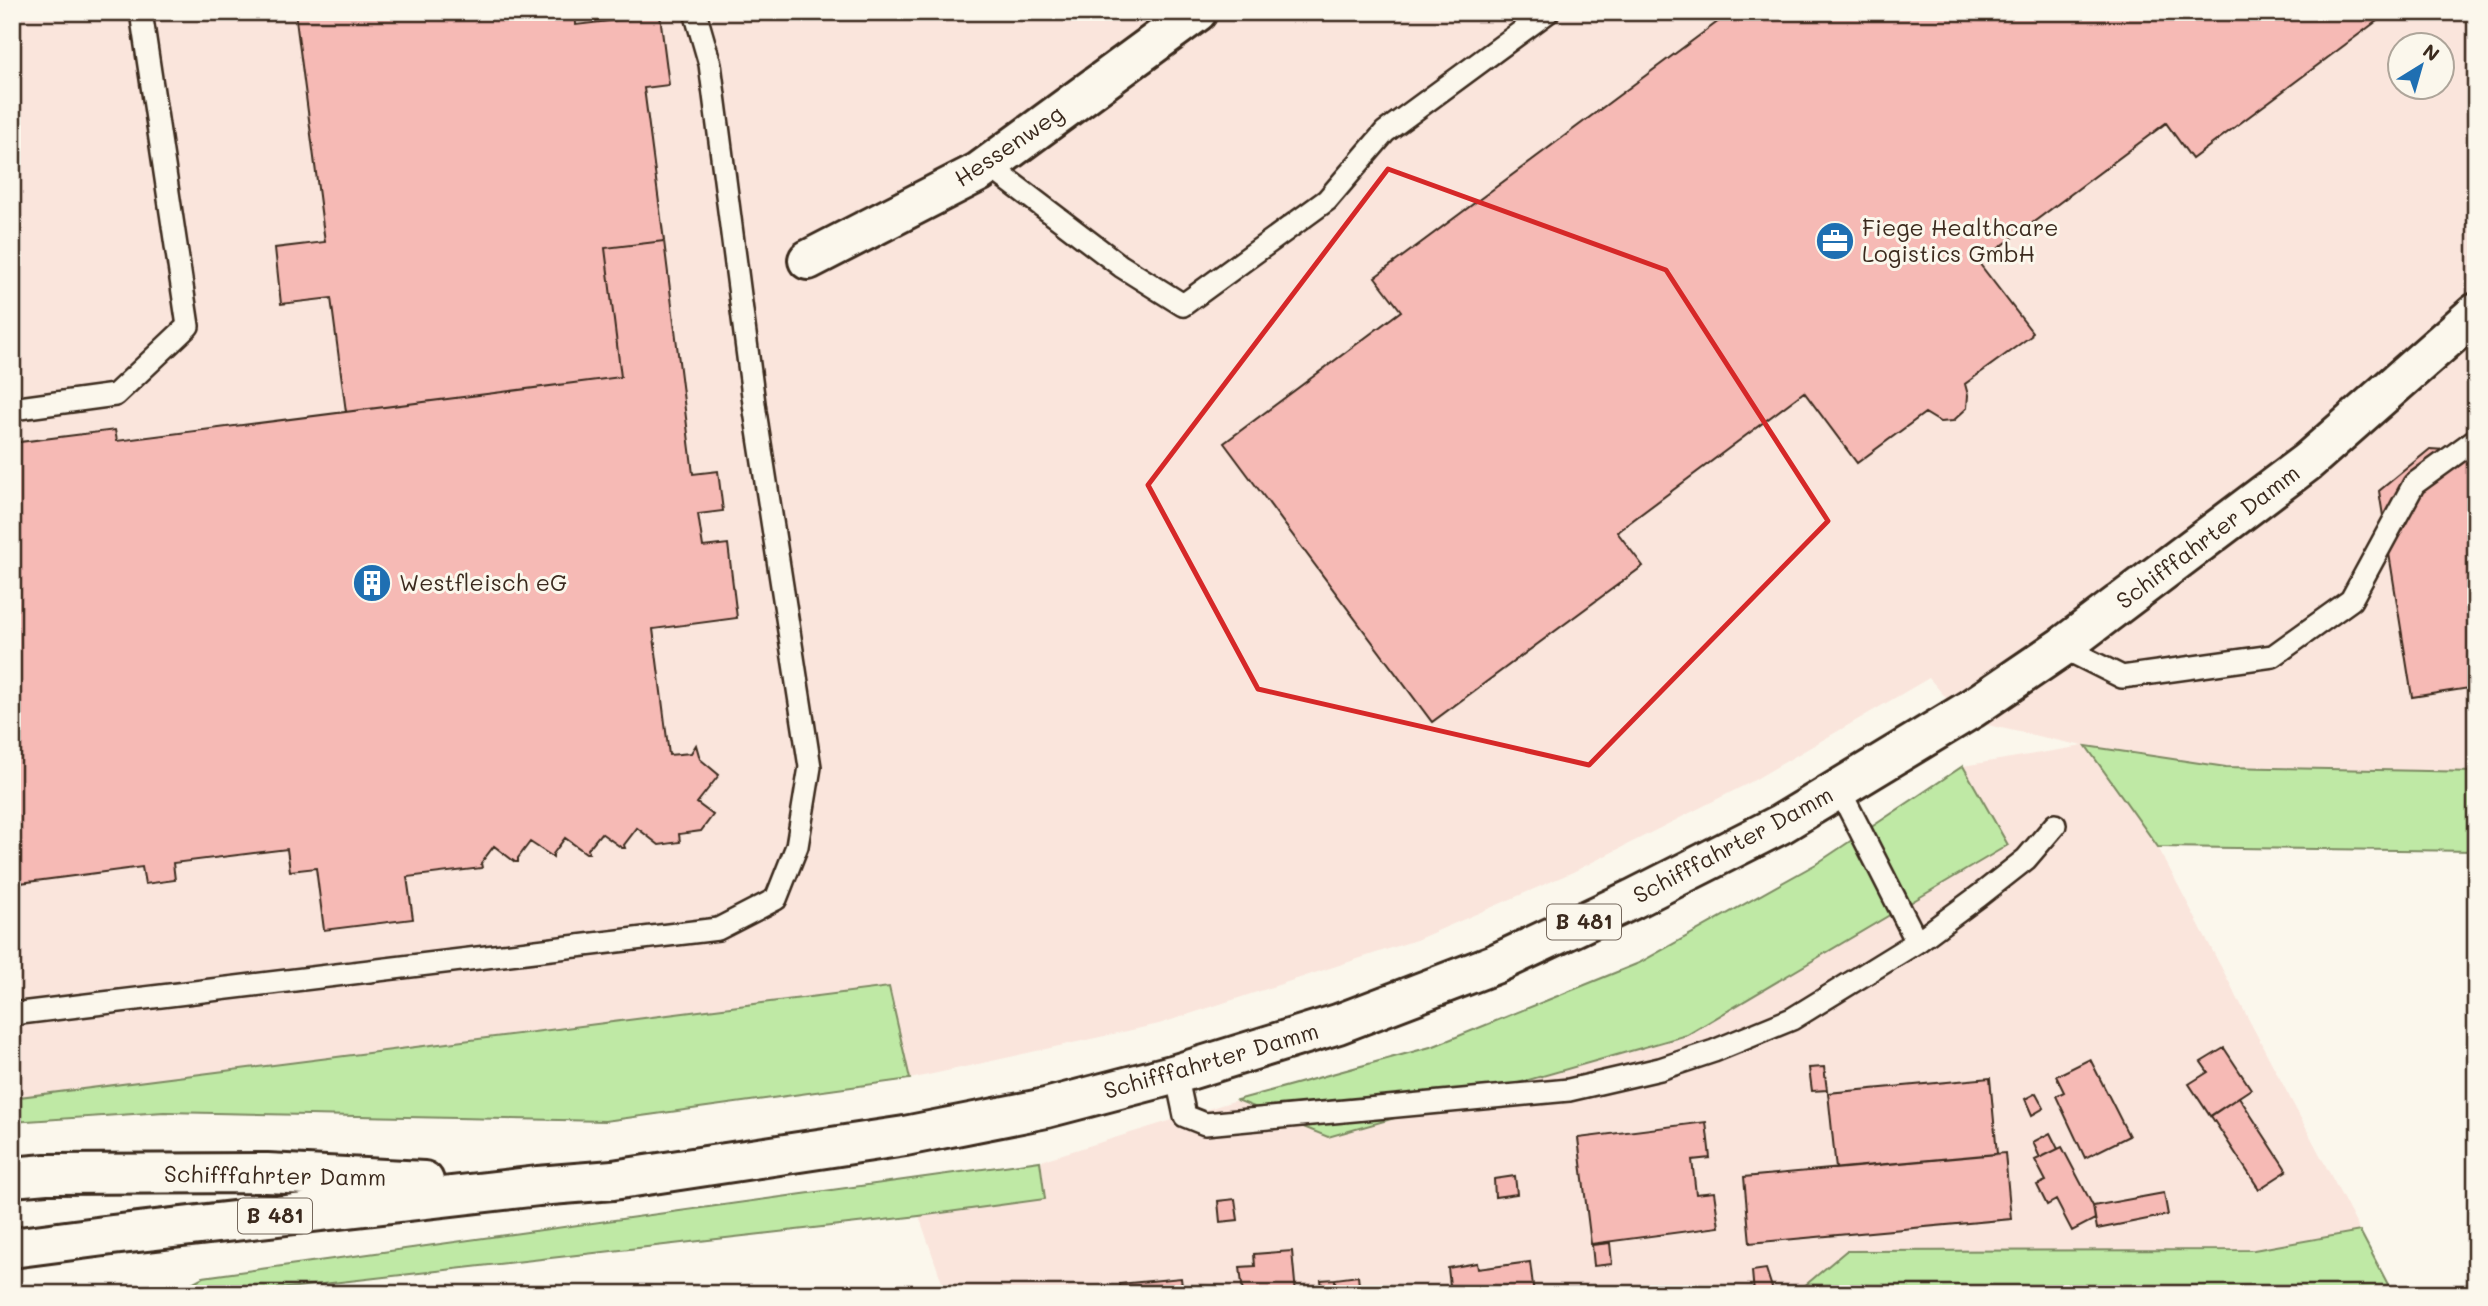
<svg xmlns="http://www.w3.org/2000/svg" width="2488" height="1306" viewBox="0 0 2488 1306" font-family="Mali,sans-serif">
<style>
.built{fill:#fae5dc;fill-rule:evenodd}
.green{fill:#bfe9a5;stroke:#7d8a62;stroke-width:2}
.building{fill:#f6bab5;stroke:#3b2a1e;stroke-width:2}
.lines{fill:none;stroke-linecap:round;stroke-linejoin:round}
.service-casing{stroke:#3b2a1e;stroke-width:26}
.minor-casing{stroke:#3b2a1e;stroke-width:44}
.primary-casing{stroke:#3b2a1e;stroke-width:44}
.service{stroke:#fbf7ec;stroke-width:21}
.minor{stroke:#fbf7ec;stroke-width:38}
.primary{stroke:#fbf7ec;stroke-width:38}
.marked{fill:none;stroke:#d62828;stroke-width:5;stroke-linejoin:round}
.labels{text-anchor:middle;stroke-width:6;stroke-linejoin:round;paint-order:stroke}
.shield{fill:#fbf7ec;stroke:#75685c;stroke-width:2}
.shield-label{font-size:21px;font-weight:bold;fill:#3b2a1e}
.street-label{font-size:23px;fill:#3b2a1e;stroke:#fbf7ec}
.poi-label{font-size:23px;fill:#3b2a1e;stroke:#fbf7ec;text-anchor:start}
</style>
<rect width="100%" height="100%" fill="#fbf7ec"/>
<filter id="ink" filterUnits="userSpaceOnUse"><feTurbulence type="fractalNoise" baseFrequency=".0143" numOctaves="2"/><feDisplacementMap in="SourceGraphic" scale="14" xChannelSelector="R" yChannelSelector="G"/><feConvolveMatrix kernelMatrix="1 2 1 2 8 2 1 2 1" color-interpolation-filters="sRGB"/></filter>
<g filter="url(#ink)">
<path class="built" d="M12,12H2476V772L2226,767L2086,747L2158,847L2360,1231L2254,1250L1846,1251L1796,1294H946L919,1216L1044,1199L1040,1161L1237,1100L1328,1137L1687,1036L2008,845L1963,766L2083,746L1965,720L1929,678L1749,783L1573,872L1416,940L1159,1024L910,1079L888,987L12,1098ZM2400,46H2442V88H2400Z"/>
<path class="green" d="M2086,746L2226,767L2476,772V851L2158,847Z
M1963,766L2008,845L1687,1035L1328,1137L1237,1100L1434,1046L1639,963L1816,864Z
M889,987L910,1079L605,1121L164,1112L12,1122V1098Z
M1040,1161L1045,1199L919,1216L235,1294H171L203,1277Z
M2360,1231L2393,1294L1796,1293L1846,1251L2254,1250Z"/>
<path class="building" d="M295,12H575L576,25L660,15L669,85L644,88L664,241L605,248L621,377L346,412L331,298L281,304L275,248L325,242Z
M1731,12H2389L2192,159L2166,123L1979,263L2032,332L2031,336L1965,384L1968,395L1967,408L1953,421L1940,422L1925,413L1857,463L1804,392L1617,532L1643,566L1432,722L1224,443L1401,311L1375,277Z
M664,241L693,474L718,471L723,511L698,514L703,547L728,544L737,618L653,629L669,755L691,753L696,745L700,759L719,775L697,803L713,815L701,831L679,834L680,842L659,845L637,828L624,845L625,848H622L601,833L588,849L589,853H586L565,838L553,854V857L530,842L518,858V862H515L494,846L481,863L482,868L407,877L413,919L324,930L316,868L290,871L287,849L173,863L175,880L145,884L142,867L12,884V443L115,430L117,441L621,377L605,248Z
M2430,449L2476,452V578L2467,586L2476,642V687L2412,697L2379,491Z
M2224,1048L2251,1089L2210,1116L2189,1084L2208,1072L2201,1062Z
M2090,1059L2129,1136L2085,1158L2056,1096L2064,1092L2056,1076Z
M1824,1067L1827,1090L1812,1091L1809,1068Z
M1990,1078L1997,1154L1836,1169L1828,1093Z
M2036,1093L2044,1108L2032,1115L2025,1099Z
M2239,1097L2287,1171L2259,1189L2211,1116Z
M1706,1122L1710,1158L1692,1160L1696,1194L1714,1192L1719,1227L1591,1244L1578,1138Z
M2050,1133L2058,1149L2040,1158L2033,1142Z
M2062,1147L2093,1206L2095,1219L2072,1231L2056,1200L2047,1205L2037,1185L2046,1181L2035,1160Z
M2005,1153L2011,1219L1750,1243L1744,1177Z
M1515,1176L1517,1194L1495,1197L1494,1179Z
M2164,1193L2168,1215L2097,1229L2093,1206Z
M1235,1199L1238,1220L1220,1222L1218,1201Z
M1610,1243L1612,1264L1594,1266L1592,1245Z
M1292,1251L1296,1294H1243L1240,1267L1255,1266L1254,1254Z
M1530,1262L1534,1294H1451L1448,1268L1477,1263L1478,1269Z
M1766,1269L1774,1294H1754L1752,1271Z
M1358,1276L1360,1294H1336L1335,1279Z
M1181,1278L1183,1294H1121L1120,1284Z
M1335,1279L1336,1294H1323L1321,1280Z"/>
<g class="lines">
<g class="service-casing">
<path id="service" d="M988,165L1121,266L1183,305L1327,200L1385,132L1548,12
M12,409L115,395L188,326L141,12
M2062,647L2122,677L2273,656L2351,600L2414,484L2476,439
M1839,789L1917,942
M12,1014L718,929L776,899L797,846L810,767L755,411L710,64L695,12
M1176,1074L1185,1116L1205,1124L1569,1090L1660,1069L1714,1051L1792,1019L1917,942L1979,896L2026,859L2055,825"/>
</g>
<g class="minor-casing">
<path id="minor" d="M808,260L979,172L1197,12"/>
</g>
<g class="primary-casing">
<path id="primary" d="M12,1177L46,1174L267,1173L424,1181
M12,1248L112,1235L538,1186L613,1180L905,1136L1046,1108L1176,1074L1338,1024L1495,964L1633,899L1781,824L1971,709L2062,647L2307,462L2476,313"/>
</g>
<use href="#service" class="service"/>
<use href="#minor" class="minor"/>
<use href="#primary" class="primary"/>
</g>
</g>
<path class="marked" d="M1388,169L1666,270L1828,521L1589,765L1258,689L1148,485Z"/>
<defs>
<g id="office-disc" transform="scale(2.0125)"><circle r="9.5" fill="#1f6fb2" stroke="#fbf7ec"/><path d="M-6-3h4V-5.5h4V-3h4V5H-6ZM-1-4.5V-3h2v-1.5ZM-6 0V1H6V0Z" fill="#fff"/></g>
<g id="building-disc" transform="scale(2.0125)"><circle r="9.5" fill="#1f6fb2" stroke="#fbf7ec"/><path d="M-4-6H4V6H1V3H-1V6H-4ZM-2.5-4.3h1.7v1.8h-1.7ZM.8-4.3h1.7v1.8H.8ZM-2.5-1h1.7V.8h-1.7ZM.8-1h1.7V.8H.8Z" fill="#fff"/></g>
</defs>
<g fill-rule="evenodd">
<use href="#office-disc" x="1835" y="241"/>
<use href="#building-disc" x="372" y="583"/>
</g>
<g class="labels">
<g class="shield">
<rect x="1547" y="904.5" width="74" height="35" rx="5"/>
<rect x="238" y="1198.5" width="74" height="35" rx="5"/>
</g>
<g class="shield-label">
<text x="1584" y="929">B 481</text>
<text x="275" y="1223">B 481</text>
</g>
<g class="street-label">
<text transform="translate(1009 146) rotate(-34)" y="8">Hessenweg</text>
<text transform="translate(2208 537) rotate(-37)" y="8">Schifffahrter Damm</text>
<text transform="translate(1733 845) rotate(-28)" y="8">Schifffahrter Damm</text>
<text transform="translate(1211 1061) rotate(-16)" y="8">Schifffahrter Damm</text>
<text transform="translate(275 1176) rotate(1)" y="8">Schifffahrter Damm</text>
</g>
<g class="poi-label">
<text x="1862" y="236">Fiege Healthcare<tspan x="1862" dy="26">Logistics GmbH</tspan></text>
<text x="399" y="591">Westfleisch eG</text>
</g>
</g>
<rect width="2488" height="1306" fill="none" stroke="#fbf7ec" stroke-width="42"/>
<rect x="21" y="21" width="2446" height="1264" fill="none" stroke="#3b2a1e" stroke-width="2.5" filter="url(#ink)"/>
<g transform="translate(2421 66) rotate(37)"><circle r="33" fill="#fbf7ec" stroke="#aea59a" stroke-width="2"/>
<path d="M0-5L12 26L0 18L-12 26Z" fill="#1f6fb2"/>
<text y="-10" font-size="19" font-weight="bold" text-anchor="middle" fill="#3b2a1e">N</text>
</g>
</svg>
